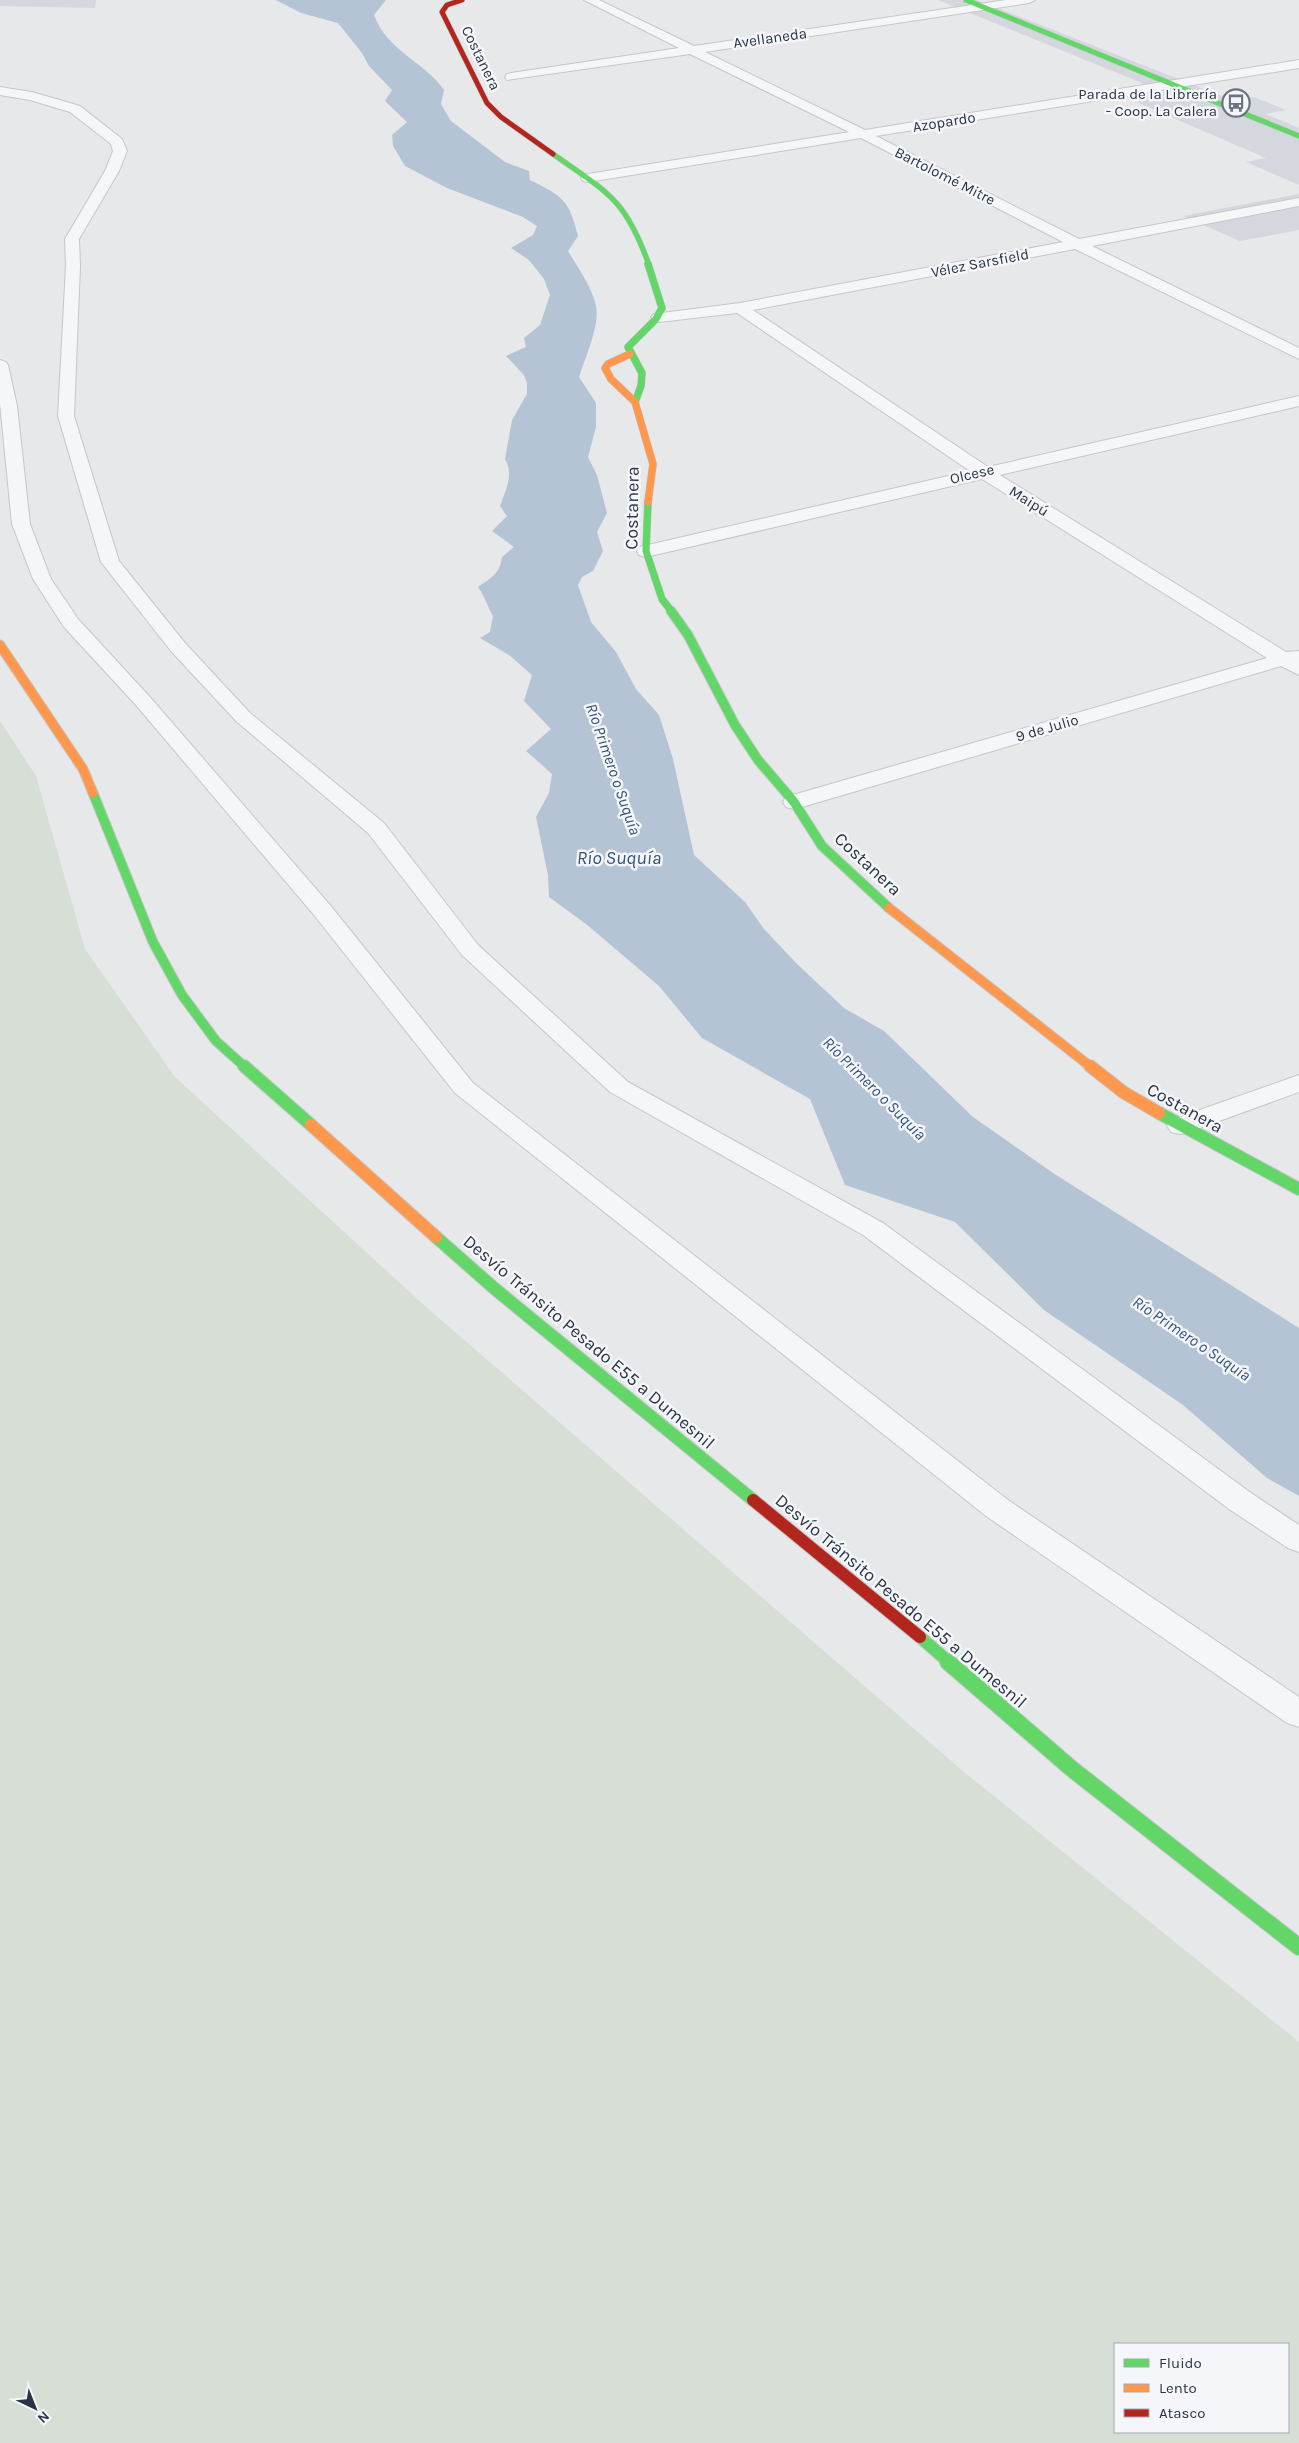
<svg xmlns="http://www.w3.org/2000/svg" width="1299" height="2443" viewBox="0 0 1299 2443" font-family="Karla,sans-serif">
<style>
.built{fill:#d4d7dd}
.green{fill:#d6ded6;fill-rule:evenodd}
.water{fill:#b4c4d5}
.lines{fill:none;stroke-linecap:round;stroke-linejoin:round}
.street-casing{stroke:#c4c6c8;stroke-width:2}
.fast-far4-casing{stroke:#c4c6c8;stroke-width:6}
.fast-far3-casing{stroke:#c4c6c8;stroke-width:8}
.fast-far2-casing{stroke:#c4c6c8;stroke-width:11}
.fast-far1-casing{stroke:#c4c6c8;stroke-width:14}
.fast-casing{stroke:#c4c6c8;stroke-width:18}
.slow-far2-casing{stroke:#c4c6c8;stroke-width:8}
.slow-far1-casing{stroke:#c4c6c8;stroke-width:11}
.slow-casing{stroke:#c4c6c8;stroke-width:14}
.jam-far1-casing{stroke:#c4c6c8;stroke-width:6}
.jam-casing{stroke:#c4c6c8;stroke-width:14}
.street{fill:#f5f6f7;fill-rule:evenodd}
.fast-far4{stroke:#63d668;stroke-width:5}
.fast-far3{stroke:#63d668;stroke-width:7}
.fast-far2{stroke:#63d668;stroke-width:9}
.fast-far1{stroke:#63d668;stroke-width:12}
.fast{stroke:#63d668;stroke-width:16}
.slow-far2{stroke:#ff974d;stroke-width:7}
.slow-far1{stroke:#ff974d;stroke-width:9}
.slow{stroke:#ff974d;stroke-width:12}
.jam-far1{stroke:#b3261e;stroke-width:5}
.jam{stroke:#b3261e;stroke-width:12}
.labels{text-anchor:middle;stroke-width:5;stroke-linejoin:round;paint-order:stroke}
.far-street-label{font-size:15px;fill:#2b3445;stroke:#f4f6f9}
.far-poi-label{font-size:15px;fill:#2b3445;stroke:#f4f6f9;text-anchor:end}
.far-water-label{font-size:16px;font-style:italic;fill:#34527a;stroke:#f4f6f9}
.street-label{font-size:18px;fill:#2b3445;stroke:#f4f6f9}
.water-label{font-size:19px;font-style:italic;fill:#34527a;stroke:#f4f6f9}
</style>
<rect width="100%" height="100%" fill="#e6e8ea"/>
<path class="built" d="M0,0H96L95,8L0,6Z
M938,0H977L1232,100L1254,97L1286,110L1265,114L1299,128V185L1246,162L1266,158L1127,98L1164,92Z
M1299,194V230L1240,241L1183,216Z"/>
<path class="green" d="M0,721L36,776L85,949L175,1077L426,1307L964,1772L1299,2042V2443H0ZM1115,2344H1288V2432H1115Z"/>
<path class="water" d="M276,0H386L374,15C388,52 424,61 444,90L441,104L451,121L505,162L529,171L530,180C562,196 569,199 578,236L568,251C577,266 593,289 596,306C600,326 585,358 579,377L596,403V427L588,457L597,475L607,513L597,532L603,551L593,571L582,577L578,585L591,622L616,652L636,689L659,715L673,759L694,855L745,902L764,929L797,964L844,1008L884,1031L973,1117L1053,1173L1299,1328V1496L1267,1478L1183,1405L1044,1310L955,1222L845,1185L810,1099L702,1038L659,986L586,924L549,897L548,875L536,817L549,793L552,774L526,751L551,729L524,701L532,675L509,655L480,638L490,632L493,616C487,606 485,596 478,587C491,578 500,574 502,557L514,547L492,531L507,516L500,506C506,490 514,474 505,459L512,420L527,394V383L524,375L506,356L526,347L524,338L540,325L550,295L544,279L529,260L511,248L533,235L537,226L523,217L447,188L405,166L393,146L392,135L407,122L385,101L392,90L369,66L362,53L338,23L301,13Z"/>
<g class="lines">
<g class="street-casing">
<path id="street" d="M584,0H599L694,46L1006,0H1035L1029,3L705,52L865,130L1299,60V68L876,136L1079,239L1299,198V206L1092,246L1299,348V359L1075,249L753,310L988,467L1299,396V406L1000,475L1286,652L1299,651V675L1281,666L802,807L794,809L786,807L783,802L786,797L1267,658L982,479L646,557L639,555L637,551L639,547L970,471L737,313L659,322L651,317L654,314L740,303L1063,242L861,138L588,182L583,181L581,178L588,174L849,132L690,54L507,80L505,77L507,74L511,73L679,48Z
M0,87L32,92L80,106L122,139L127,151L119,171L79,239L80,266L74,416L119,561L185,643L250,713L384,823L478,945L628,1082L883,1223L1251,1493L1299,1525V1552L1288,1548L1229,1509L863,1235L610,1092L462,955L368,833L236,721L171,651L101,562L58,416L66,266L65,239L105,171L113,151L111,144L70,112L30,100L0,95Z
M0,360L6,362L8,365L17,406L30,524L51,579L78,619L149,696L330,905L473,1083L1008,1500L1299,1697V1727L1287,1723L986,1516L455,1093L314,915L135,704L64,627L33,579L12,524L0,403Z
M1299,1075V1092L1189,1132L1180,1134L1171,1132L1167,1126L1171,1120Z"/>
</g>
<g class="fast-far4-casing">
<path id="fast-far4" d="M966,0L1299,136
M553,154C608,193 625,198 649,265"/>
</g>
<g class="fast-far3-casing">
<path id="fast-far3" d="M635,402L641,386L642,373L628,347L656,319L662,308L648,264
M648,502L646,551L662,599L672,612"/>
</g>
<g class="fast-far2-casing">
<path id="fast-far2" d="M671,611L688,635L735,725L758,760L794,802L822,846L889,908
M93,793L153,942L182,995L216,1041L245,1067"/>
</g>
<g class="fast-far1-casing">
<path id="fast-far1" d="M244,1066L311,1125
M1159,1113L1299,1189
M436,1237L495,1289L753,1500
M920,1637L950,1663"/>
</g>
<g class="fast-casing">
<path id="fast" d="M948,1662L1072,1769L1299,1947"/>
</g>
<g class="slow-far2-casing">
<path id="slow-far2" d="M630,354L608,364L605,368L611,379L635,402L653,464L648,502"/>
</g>
<g class="slow-far1-casing">
<path id="slow-far1" d="M0,645L83,769L93,793
M889,908L1091,1067"/>
</g>
<g class="slow-casing">
<path id="slow" d="M1090,1066L1123,1092L1159,1113
M311,1125L436,1237"/>
</g>
<g class="jam-far1-casing">
<path id="jam-far1" d="M462,0L447,5L442,12L487,103L501,117L553,154"/>
</g>
<g class="jam-casing">
<path id="jam" d="M753,1500L920,1637"/>
</g>
<use href="#street" class="street"/>
<use href="#fast-far4" class="fast-far4"/>
<use href="#fast-far3" class="fast-far3"/>
<use href="#fast-far2" class="fast-far2"/>
<use href="#fast-far1" class="fast-far1"/>
<use href="#fast" class="fast"/>
<use href="#slow-far2" class="slow-far2"/>
<use href="#slow-far1" class="slow-far1"/>
<use href="#slow" class="slow"/>
<use href="#jam-far1" class="jam-far1"/>
<use href="#jam" class="jam"/>
</g>
<defs>
<g id="bus-ring" transform="scale(1.4375)"><circle r="9.5" fill="#f4f6f9" stroke="#6c737f" stroke-width="1.5"/><path d="M-5-6H5V4H4V6H2V4H-2V6H-4V4H-5ZM-3.5-4V0h7V-4ZM-3.5 1.2v1.5H-2V1.2ZM2 1.2v1.5H3.5V1.2Z" fill="#6c737f"/></g>
</defs>
<g fill-rule="evenodd">
<use href="#bus-ring" x="1236" y="103"/>
</g>
<g class="labels">
<g class="far-street-label">
<text transform="translate(770 38) rotate(-8)" y="5">Avellaneda</text>
<text transform="translate(481 58) rotate(64)" y="5">Costanera</text>
<text transform="translate(944 122) rotate(-9)" y="5">Azopardo</text>
<text transform="translate(945 176) rotate(27)" y="5">Bartolomé Mitre</text>
<text transform="translate(980 263) rotate(-11)" y="5">Vélez Sarsfield</text>
<text transform="translate(972 474) rotate(-13)" y="5">Olcese</text>
<text transform="translate(1029 501) rotate(32)" y="5">Maipú</text>
<text transform="translate(1047 728) rotate(-16)" y="5">9 de Julio</text>
</g>
<g class="far-poi-label">
<text x="1217" y="99">Parada de la Librería<tspan x="1217" dy="17">- Coop. La Calera</tspan></text>
</g>
<g class="far-water-label">
<text transform="translate(614 769) rotate(71)" y="6">Río Primero o Suquía</text>
<text transform="translate(875 1088) rotate(45)" y="6">Río Primero o Suquía</text>
<text transform="translate(1192 1338) rotate(34)" y="6">Río Primero o Suquía</text>
</g>
<g class="street-label">
<text transform="translate(632 508) rotate(-89)" y="6">Costanera</text>
<text transform="translate(868 864) rotate(43)" y="6">Costanera</text>
<text transform="translate(1185 1108) rotate(29)" y="6">Costanera</text>
<text transform="translate(589 1342) rotate(40)" y="6">Desvío Tránsito Pesado E55 a Dumesnil</text>
<text transform="translate(901 1601) rotate(40)" y="6">Desvío Tránsito Pesado E55 a Dumesnil</text>
</g>
<g class="water-label">
<text x="619" y="864">Río Suquía</text>
</g>
</g>
<rect x="1114" y="2343" width="175" height="90" fill="#f4f6f9" stroke="#a4a8b1"/>
<rect x="1124" y="2359" width="25" height="8" fill="#63d668" stroke="#a4a8b1"/>
<text x="1159" y="2368" font-size="15" fill="#2b3445">Fluido</text>
<rect x="1124" y="2384" width="25" height="8" fill="#ff974d" stroke="#a4a8b1"/>
<text x="1159" y="2393" font-size="15" fill="#2b3445">Lento</text>
<rect x="1124" y="2409" width="25" height="8" fill="#b3261e" stroke="#a4a8b1"/>
<text x="1159" y="2418" font-size="15" fill="#2b3445">Atasco</text>
<g transform="translate(35 2408) rotate(137)" stroke="#f4f6f9" stroke-width="4" paint-order="stroke">
<path d="M0-4L9 19L0 12L-9 19Z" fill="#2b3445"/>
<text y="-8" font-size="14" font-weight="bold" text-anchor="middle" fill="#2b3445">N</text>
</g>
</svg>
